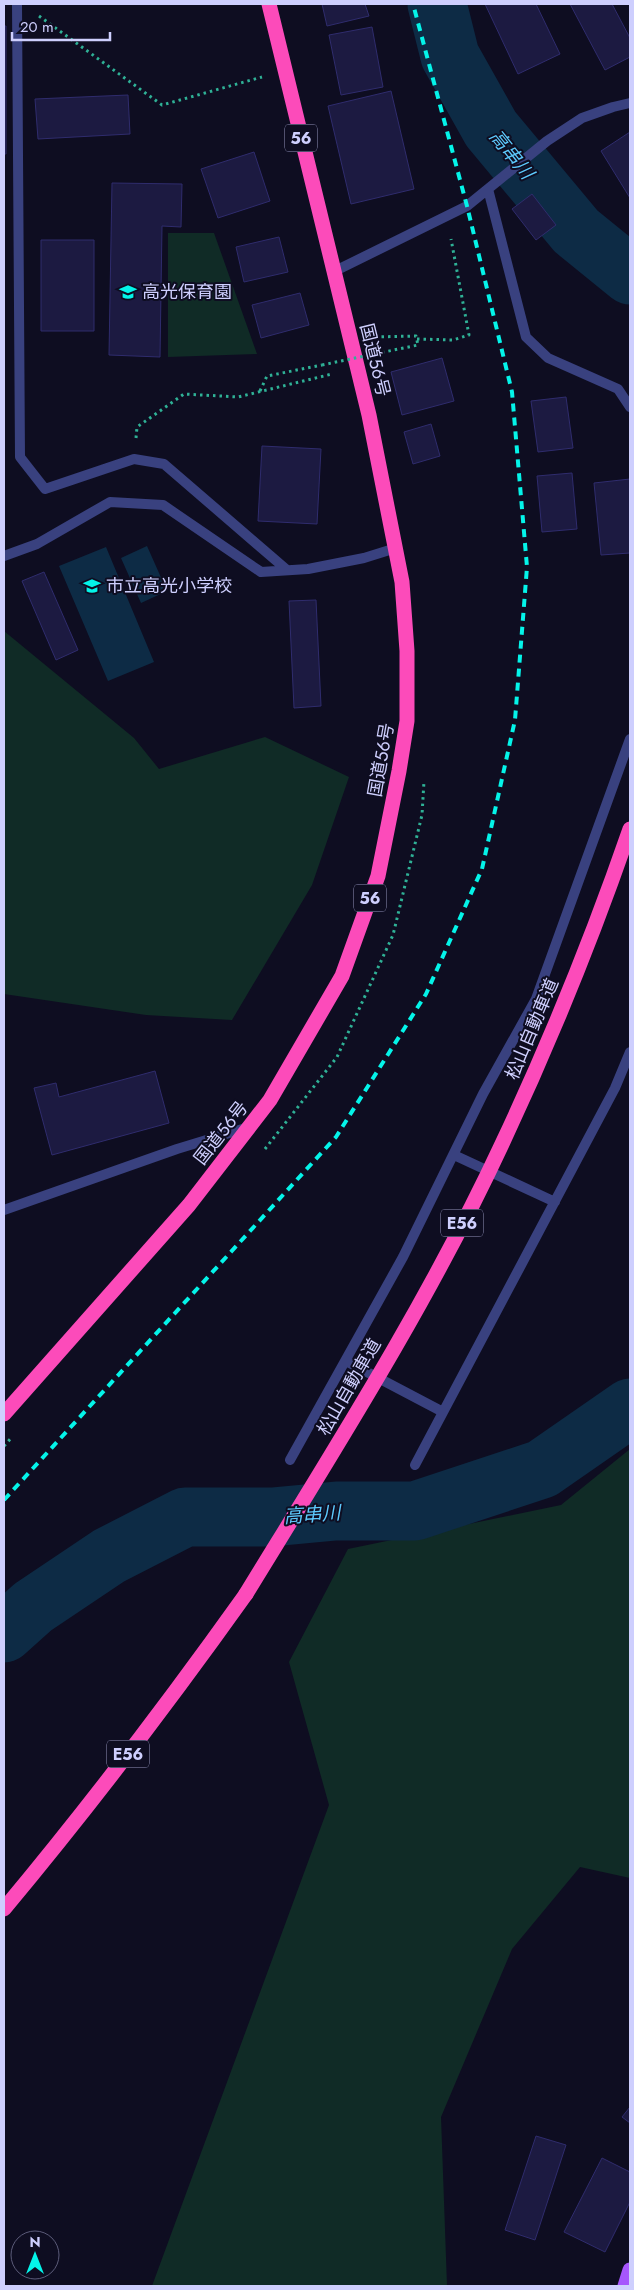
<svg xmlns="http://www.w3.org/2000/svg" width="634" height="2290" viewBox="0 0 634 2290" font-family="Jost,'Noto Sans JP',sans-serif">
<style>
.green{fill:#102b26}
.water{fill:#0d2b45}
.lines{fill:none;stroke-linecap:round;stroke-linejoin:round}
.river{stroke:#0d2b45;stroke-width:59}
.building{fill:#1c1a41;stroke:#2f2c6d}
.path{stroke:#2fb196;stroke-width:3;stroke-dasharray:2.5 4;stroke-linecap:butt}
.street{stroke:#39417f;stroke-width:10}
.primary{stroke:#a656fd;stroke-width:15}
.highway{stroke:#fc4bba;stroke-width:15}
.rail{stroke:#04f4e9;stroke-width:4;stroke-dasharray:8 6;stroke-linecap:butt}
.path-bridge{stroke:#2fb196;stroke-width:3;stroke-dasharray:2.5 4;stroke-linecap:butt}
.highway-bridge{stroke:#fc4bba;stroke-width:15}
.labels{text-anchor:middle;stroke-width:4;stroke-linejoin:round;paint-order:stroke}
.shield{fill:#0e0d21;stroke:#9495bc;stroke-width:1}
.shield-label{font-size:16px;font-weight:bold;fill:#cecffe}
.poi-label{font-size:18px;fill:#cecffe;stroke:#0e0d21;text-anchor:start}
.street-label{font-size:18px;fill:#cecffe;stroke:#0e0d21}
.water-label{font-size:19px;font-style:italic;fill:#5dcafd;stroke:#0e0d21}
</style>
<rect width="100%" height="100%" fill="#0e0d21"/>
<path class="green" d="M168,233H214L257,354L168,357Z
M4,631L134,738L159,769L265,737L349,777L312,885L232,1020L146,1015L4,994Z
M630,1449V1878L580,1867L512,1949L441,2117L447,2286H152L329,1805L289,1662L348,1549L561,1505Z"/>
<path class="water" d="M147,546L167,591L141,603L121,558Z
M106,547L154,662L108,681L59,566Z"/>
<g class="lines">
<path class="river" d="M437,4L450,56L491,129L576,231L630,275
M4,1633L33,1607L109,1556L185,1517H272L336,1511H415L542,1469L630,1408"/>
</g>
<path class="building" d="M322,4H365L369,16L327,26Z
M485,4H536L560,54L518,74Z
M570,4H612L630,38V57L605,70Z
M4,26H6V154H4Z
M372,27L383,87L341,95L329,35Z
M391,91L414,189L351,204L328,106Z
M128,95L130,134L38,139L35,99Z
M630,132V198L601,151Z
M254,152L270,201L218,218L201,169Z
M112,183L182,184L181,227L162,226L160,357L109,355Z
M532,194L556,225L536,240L512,209Z
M279,237L288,272L244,282L236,247Z
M41,240H94V331H41Z
M300,293L309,325L261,338L252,305Z
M442,358L454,401L402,415L391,372Z
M566,397L573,448L538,452L531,401Z
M431,424L440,456L413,464L404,432Z
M262,446L321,449L317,524L258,521Z
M572,473L577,529L542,532L537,476Z
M630,479V553L601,555L594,483Z
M44,572L78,650L56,660L22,581Z
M316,600L321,706L294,708L289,601Z
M155,1071L169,1123L52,1155L34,1088L56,1083L59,1097Z
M630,2107V2123L622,2117Z
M536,2136L566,2145L535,2240L505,2230Z
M602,2158L630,2172V2202L605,2252L564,2232Z"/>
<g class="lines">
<path class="path" d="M39,16L162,105L262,77
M375,337L416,336L418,345L384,352
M417,339L453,340L469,335L451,239
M260,391L267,376L322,365
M136,438L137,427L184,394L238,397L332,374
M265,1149L337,1057L393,935L422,815L424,781
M4,1446L12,1437"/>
<path class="street" d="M17,4L20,457L45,489L134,459L164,464L287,570
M488,189L526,337L548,358L618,389L630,407
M333,272L467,206L547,141L582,118L613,107L630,103
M4,556L37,544L110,502L163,505L261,572L308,569L364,558L396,548
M454,1155L555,1202
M4,1210L177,1149L249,1127
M346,1361L443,1412
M290,1460L403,1257L483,1094L536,999L630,739
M415,1465L615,1088L630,1052"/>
<path class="primary" d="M625,2286L630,2270"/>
<path class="highway" d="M4,1414L189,1205L270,1100L342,976L378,876L399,771L407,721V651L402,582L369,415L269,4
M4,1909C89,1807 169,1702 246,1594"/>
<path class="rail" d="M4,1500L336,1137L426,994L482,869L515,720L527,567L512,392L467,206L413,4"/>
<path class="path-bridge" d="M322,365L384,352"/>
<path class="highway-bridge" d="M246,1594C336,1447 429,1301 502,1144C550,1042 593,936 630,829"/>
</g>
<defs>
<g id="school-bare" transform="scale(1.35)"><path d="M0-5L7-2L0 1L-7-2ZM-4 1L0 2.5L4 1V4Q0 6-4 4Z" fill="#04f4e9" stroke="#0e0d21" stroke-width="2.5" paint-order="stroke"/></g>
</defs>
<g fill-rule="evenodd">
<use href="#school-bare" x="128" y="292"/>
<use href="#school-bare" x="92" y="586"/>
</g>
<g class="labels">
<g class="shield">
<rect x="285" y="124.5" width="32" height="27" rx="4"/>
<rect x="354" y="884.5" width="32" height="27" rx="4"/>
<rect x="441" y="1209.5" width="42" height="27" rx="4"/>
<rect x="107" y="1740.5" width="42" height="27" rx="4"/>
</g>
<g class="shield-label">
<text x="301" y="144">56</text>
<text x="370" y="904">56</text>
<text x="462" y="1229">E56</text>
<text x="128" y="1760">E56</text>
</g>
<g class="poi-label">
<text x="142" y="298">高光保育園</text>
<text x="106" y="592">市立高光小学校</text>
</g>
<g class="street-label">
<text transform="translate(375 360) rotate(76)" y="6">国道56号</text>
<text transform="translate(381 760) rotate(-80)" y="6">国道56号</text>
<text transform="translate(532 1029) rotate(-67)" y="6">松山自動車道</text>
<text transform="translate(221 1133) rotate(-52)" y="6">国道56号</text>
<text transform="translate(349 1387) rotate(-60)" y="6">松山自動車道</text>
</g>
<g class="water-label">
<text transform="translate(512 154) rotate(51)" y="7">高串川</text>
<text transform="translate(312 1514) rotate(-4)" y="7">高串川</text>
</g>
</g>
<rect width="634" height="2290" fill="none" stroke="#cecffe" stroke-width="10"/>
<g transform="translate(35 2255)"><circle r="24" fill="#0e0d21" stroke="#5b5b79"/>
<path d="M0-4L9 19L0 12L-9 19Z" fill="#04f4e9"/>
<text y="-8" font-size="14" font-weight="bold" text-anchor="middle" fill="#cecffe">N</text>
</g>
<path d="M12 32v8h98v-8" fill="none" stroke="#cecffe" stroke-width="2.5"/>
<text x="20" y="32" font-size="15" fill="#cecffe" stroke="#0e0d21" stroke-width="4" paint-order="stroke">20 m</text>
</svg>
